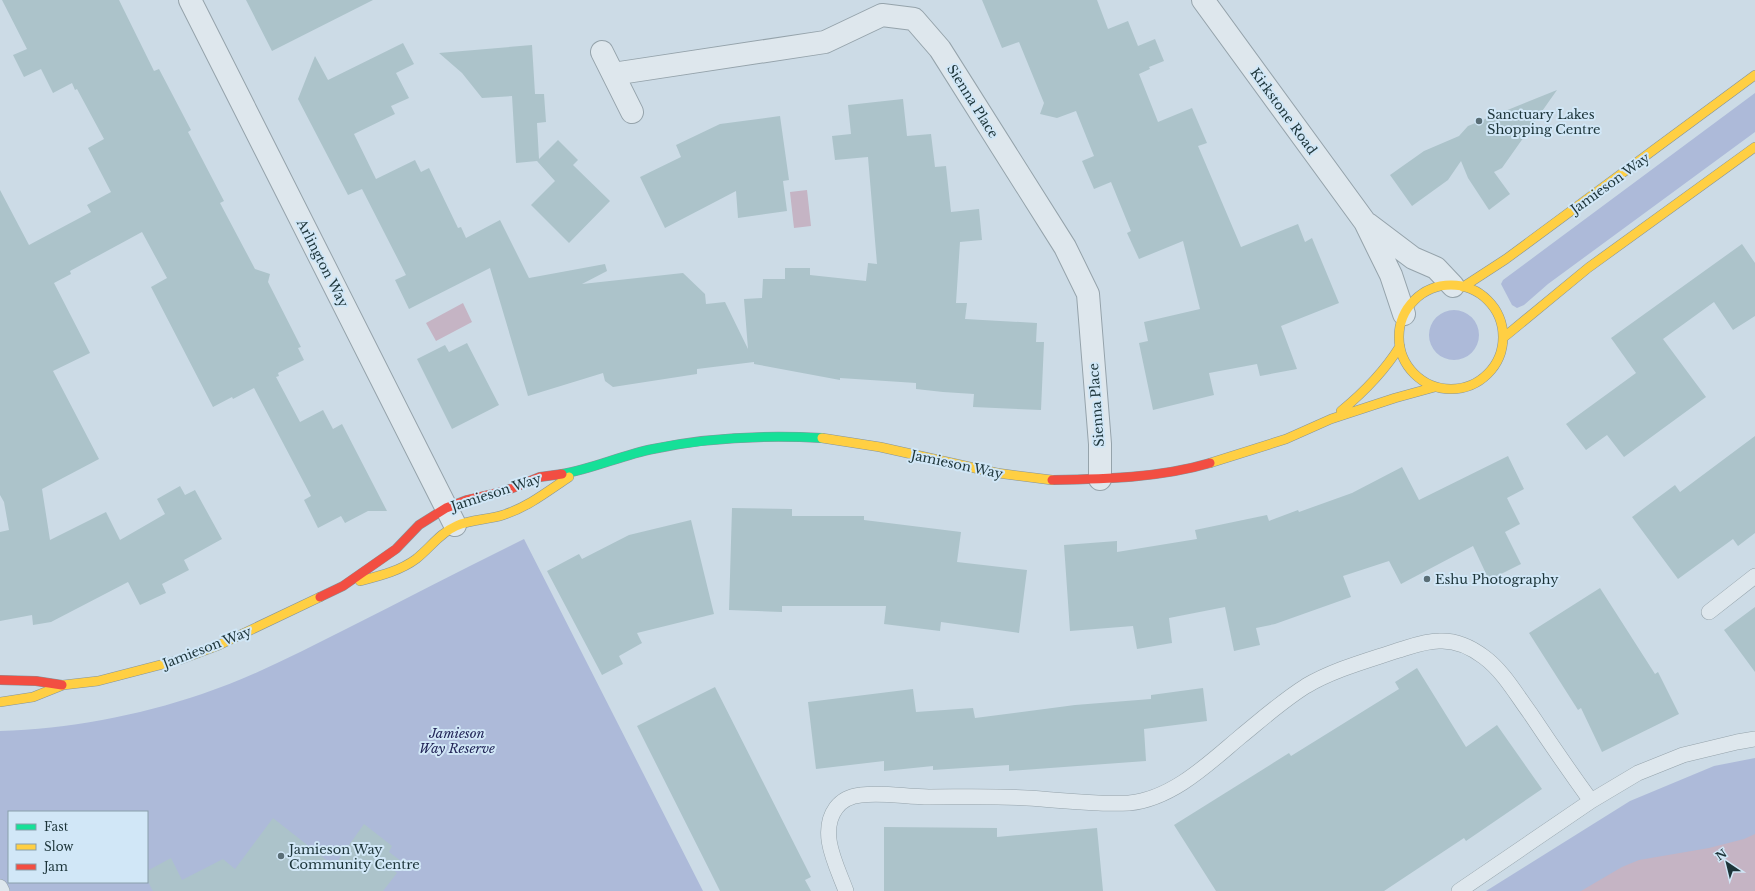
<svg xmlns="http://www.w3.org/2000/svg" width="1755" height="891" viewBox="0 0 1755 891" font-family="'Libre Baskerville',serif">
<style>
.green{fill:#adbad9;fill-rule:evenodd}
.water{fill:#c5b4c4}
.building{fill:#acc3ca}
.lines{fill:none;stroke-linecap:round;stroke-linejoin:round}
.lane-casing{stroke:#95a3ab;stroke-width:16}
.street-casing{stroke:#95a3ab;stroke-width:24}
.fast-casing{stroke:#85949a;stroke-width:10}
.slow-casing{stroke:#85949a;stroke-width:10}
.jam-casing{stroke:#85949a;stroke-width:10}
.lane{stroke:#dee7ed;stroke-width:15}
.street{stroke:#dee7ed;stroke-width:22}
.fast{stroke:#16e098;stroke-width:9}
.slow{stroke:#ffcf43;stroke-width:9}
.jam{stroke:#f24e42;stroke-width:9}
.poi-dot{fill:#5a6e76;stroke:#d1e7f7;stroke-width:1.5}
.labels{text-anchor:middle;stroke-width:4;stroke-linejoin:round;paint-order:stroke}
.street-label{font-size:13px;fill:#1c3439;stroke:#d1e7f7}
.poi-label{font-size:13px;fill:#1c3439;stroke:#d1e7f7;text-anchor:start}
.park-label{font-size:13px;font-style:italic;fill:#222557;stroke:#d1e7f7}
</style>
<rect width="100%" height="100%" fill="#ccdbe6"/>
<path class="green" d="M1755,93V132L1548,284L1524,305L1517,308L1512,305L1501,284L1503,280Z
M1429 335a25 25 0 1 1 50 0a25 25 0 1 1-50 0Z
M524,539L703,891H0V731C68,729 137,716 202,694C253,677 300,652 348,628C407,598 465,568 524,539ZM9,812H147V882H9Z
M1755,758V891H1486L1630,801L1714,766Z"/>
<path class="water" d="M807,190L811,226L794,228L790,192Z
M463,303L472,322L436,341L426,323Z
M1755,834V891H1581L1622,867L1639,860L1709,848L1744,839Z"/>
<path class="building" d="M2,0H119L154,71L159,69L191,130L188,132L224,201L220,203L255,269L270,274L268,282L301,347L298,348L304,360L278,373L279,376L276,377L300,422L323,410L333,429L342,424L387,511H368L345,523L341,516L318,528L304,500L311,496L254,388L233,399L232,397L213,407L151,287L167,278L142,232L70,271L71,274L54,283L90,353L53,371L99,459L42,489L50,540L106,512L120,540L165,514L157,499L180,486L185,495L195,490L222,539L184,560L189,570L162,584L166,593L140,605L128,582L51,622L33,625L32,615L0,621V532L9,530L4,502L0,495V190L29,245L91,212L87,205L111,192L88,148L104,139L77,89L75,90L72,83L53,93L41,69L24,77L13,55L27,49Z
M246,0H373L272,51Z
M982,0H1097L1108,29L1128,21L1138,46L1155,39L1164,61L1149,67L1150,69L1139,74L1158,122L1192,108L1207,143L1198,146L1241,247L1298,224L1305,242L1312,238L1339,303L1281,326L1297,369L1260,376L1257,364L1209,373L1214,395L1153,410L1139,343L1148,341L1144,322L1200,309L1183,241L1139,259L1127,233L1131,231L1111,182L1094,189L1082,161L1094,156L1076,111L1057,118L1040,114L1044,103L1019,42L1002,48Z
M403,43L414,64L396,73L409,98L391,106L395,114L354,134L376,179L415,160L421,172L429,168L458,228L461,227L466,238L500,220L529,278L605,264L607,271L582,284L683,273L705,294L706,304L725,302L748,349L744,299L762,298L763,279H785V268H810V275L866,281L868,263L877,264L868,157L835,160L832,136L851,134L848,105L903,99L907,136L931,134L935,167L946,166L951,212L979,209L982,240L960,242L956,303H967L965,319L1037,323L1036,342H1044L1041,410L973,407L974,394L943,392L916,389V383L840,378V380L754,364V362L697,369V374L613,387L605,381L603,373L528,396L490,268L409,309L395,280L406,275L362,189L348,195L298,99L315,56L328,80Z
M532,45L535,94H544L546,122L537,123L539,159L558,140L578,160L573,165L610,201L569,243L531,205L555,181L537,161L516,163L512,96L482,98L462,73L439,53Z
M1557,90L1502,168L1494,172L1510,194L1489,210L1468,178L1461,161L1448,180L1412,206L1390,175L1424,151L1459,136L1468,126Z
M780,116L789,180L783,181L787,211L738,218L736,191L665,228L640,177L681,157L676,145L720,124Z
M1742,244L1755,263V316L1733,330L1714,302L1663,339L1706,397L1624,457L1607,435L1586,450L1566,424L1636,373L1611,338Z
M467,343L499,405L452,429L417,359L445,345L449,352Z
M1755,436V533L1738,546L1733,539L1678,579L1632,517L1675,485L1680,492Z
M1508,456L1524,489L1507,498L1520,524L1505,532L1521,564L1489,580L1473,546L1401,584L1389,561L1343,576L1351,597L1275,624L1256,628L1260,645L1234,651L1225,607L1169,618L1172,643L1137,649L1133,626L1070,631L1064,545L1117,541V552L1197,539L1195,530L1267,515L1269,521L1298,510L1299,512L1352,493L1402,467L1419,500Z
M732,508L792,509V516H864V520L961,532L957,562L1027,570L1019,633L941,622L940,631L884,624L886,606H782V612L729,610Z
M691,520L714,614L637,633L642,643L619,656L623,664L602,675L547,571L579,554L582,559L629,535Z
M1600,588L1655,674L1658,672L1679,714L1602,752L1581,708L1578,710L1529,633Z
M1755,607V672L1724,630Z
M1417,668L1466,747L1497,725L1542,789L1466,841L1464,838L1384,891H1216L1174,825L1289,753L1291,756L1399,689L1395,682Z
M715,687L811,877L805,880L811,891H720L637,726Z
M1203,688L1207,721L1144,729L1146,761L1009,771V765L933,770V766L884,771V761L816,769L808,702L913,689L916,712L973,708L975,718L1075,705L1151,699V695Z
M273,818L334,866L364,824L392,846L389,852L401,861L393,870L397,873L383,891H153L147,880V871L171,858L182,880L223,859L235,869Z
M884,827L997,828V837L1097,828L1103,891H884Z"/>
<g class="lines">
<g class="lane-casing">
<path id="lane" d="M1709,612L1755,576
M0,887L2,891
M846,891C837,866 818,833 836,808C842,800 851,796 861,795C883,792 907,797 929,797C962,797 994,796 1027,798C1060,800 1095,805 1129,803C1172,799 1208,764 1240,737C1261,720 1282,701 1306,686C1333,670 1366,661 1396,651C1410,647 1424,641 1439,641C1455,640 1471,647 1484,657C1503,671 1516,694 1530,713C1550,743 1570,772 1591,801
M1459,891L1591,801L1638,773L1683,755L1737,742L1755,739"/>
</g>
<g class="street-casing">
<path id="street" d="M190,0L455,525
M1203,0L1365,222L1391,275L1404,314
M602,52L632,112
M613,74L825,42L882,15L914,19L940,49L1065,247L1088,294L1100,444V479
M1368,224L1413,258L1436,268L1453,286"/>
</g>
<g class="fast-casing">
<path id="fast" d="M562,474C593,469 622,455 653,449C709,437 765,435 822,438"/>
</g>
<g class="slow-casing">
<path id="slow" d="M1399 337a52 52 0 1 1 104 0a52 52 0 1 1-104 0Z
M1463,287L1506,259L1755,75
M1503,338L1588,268L1755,147
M1341,411C1364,392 1384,372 1400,346
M822,438L880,447L997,473L1052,480
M1210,463L1286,439L1331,419L1395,398L1435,387
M360,581C379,576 400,571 416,559C430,548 440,533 456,526C471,519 488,520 503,515C528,507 548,491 569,477
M0,702L33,697L63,685L98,681L179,660L219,645L320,597"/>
</g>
<g class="jam-casing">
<path id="jam" d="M1052,480C1104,479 1159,478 1210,463
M320,597L343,586L396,549L419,525L446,508L467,500L505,491L540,477L562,474
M0,680L36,681L62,685"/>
</g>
<use href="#lane" class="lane"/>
<use href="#street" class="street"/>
<use href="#fast" class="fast"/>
<use href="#slow" class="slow"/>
<use href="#jam" class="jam"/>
</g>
<g class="poi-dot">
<circle cx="1479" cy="121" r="4"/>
<circle cx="1427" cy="579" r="4"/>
<circle cx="281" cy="856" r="4"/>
</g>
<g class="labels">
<g class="street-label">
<text transform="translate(973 101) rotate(58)" y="5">Sienna Place</text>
<text transform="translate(1284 111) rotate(54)" y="5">Kirkstone Road</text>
<text transform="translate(1610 183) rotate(-36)" y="5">Jamieson Way</text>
<text transform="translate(323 263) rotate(63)" y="5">Arlington Way</text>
<text transform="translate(1096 405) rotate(-94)" y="5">Sienna Place</text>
<text transform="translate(957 464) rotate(12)" y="5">Jamieson Way</text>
<text transform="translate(496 492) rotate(-18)" y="5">Jamieson Way</text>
<text transform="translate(207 647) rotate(-21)" y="5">Jamieson Way</text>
</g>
<g class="poi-label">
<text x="1487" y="119">Sanctuary Lakes<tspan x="1487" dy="15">Shopping Centre</tspan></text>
<text x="1435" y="584">Eshu Photography</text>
<text x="289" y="854">Jamieson Way<tspan x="289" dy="15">Community Centre</tspan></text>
</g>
<g class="park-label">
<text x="457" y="738">Jamieson<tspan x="457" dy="15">Way Reserve</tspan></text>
</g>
</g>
<rect x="8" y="811" width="140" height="72" fill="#d1e7f7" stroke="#899fab"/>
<rect x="16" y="824" width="20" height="6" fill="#16e098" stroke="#899fab"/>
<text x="44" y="831" font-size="12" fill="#1c3439">Fast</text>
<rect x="16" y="844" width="20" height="6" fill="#ffcf43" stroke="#899fab"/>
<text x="44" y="851" font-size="12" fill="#1c3439">Slow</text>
<rect x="16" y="864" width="20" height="6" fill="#f24e42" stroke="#899fab"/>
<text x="44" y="871" font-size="12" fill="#1c3439">Jam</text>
<g transform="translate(1727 863) rotate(325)" stroke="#d1e7f7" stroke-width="3" paint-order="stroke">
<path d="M0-3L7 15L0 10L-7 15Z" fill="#1c3439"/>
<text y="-6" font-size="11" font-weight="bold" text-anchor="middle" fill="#1c3439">N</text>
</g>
</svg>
